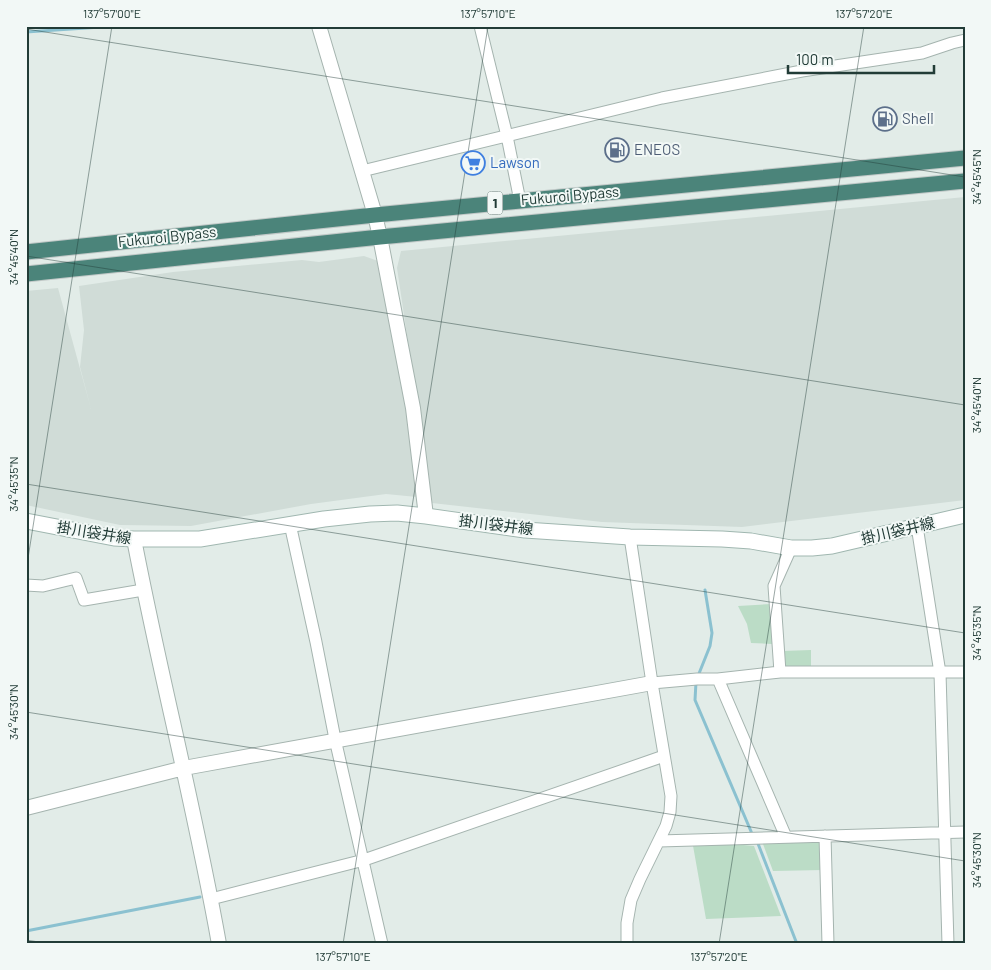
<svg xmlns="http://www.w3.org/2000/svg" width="991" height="970" viewBox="0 0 991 970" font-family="Barlow,'Noto Sans JP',sans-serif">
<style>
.built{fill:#d0dcd7}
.green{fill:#bbdcc6}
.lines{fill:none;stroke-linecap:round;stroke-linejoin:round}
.stream{stroke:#8bc1d0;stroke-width:3}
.minor-casing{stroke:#a5b4af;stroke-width:13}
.tertiary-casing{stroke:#a5b4af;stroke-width:16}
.secondary-casing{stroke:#a0b7b0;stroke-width:17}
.trunk-casing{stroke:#c1c8c7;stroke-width:17}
.minor{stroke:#fff;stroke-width:11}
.tertiary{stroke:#fff;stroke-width:14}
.secondary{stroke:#fff;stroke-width:15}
.trunk{stroke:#4b847a;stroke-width:15}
.ticks{fill:none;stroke:#223c37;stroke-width:1;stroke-opacity:0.45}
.labels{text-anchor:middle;stroke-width:4;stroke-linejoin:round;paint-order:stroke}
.shield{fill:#f2f8f6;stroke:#607470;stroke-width:1}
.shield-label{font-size:14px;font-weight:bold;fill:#223c37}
.service-label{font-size:15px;fill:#4e5e75;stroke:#f2f8f6;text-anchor:start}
.shop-label{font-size:15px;fill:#366cbe;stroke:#f2f8f6;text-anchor:start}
.street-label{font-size:15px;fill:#223c37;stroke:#f2f8f6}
.neatline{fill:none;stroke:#223c37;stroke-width:2}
.ticks-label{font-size:12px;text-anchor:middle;fill:#223c37}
</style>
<rect width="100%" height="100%" fill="#e2ece8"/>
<path class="built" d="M965,197V500L742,527L602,522L432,503L397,268L401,251Z
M364,256L378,261L406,406L417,497L386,494L311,504L191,526L120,525L26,505V291L58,288L91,409L80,367L84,330L79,286L173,272L302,260L319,262Z"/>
<path class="green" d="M771,604L772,644L751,643L747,624L738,606Z
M811,650V668L783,669L782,651Z
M692,840L754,846L781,916L706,919Z
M820,841L823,870L773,871L763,844Z"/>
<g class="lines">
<path class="stream" d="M26,32L116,26
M698,676L710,646L712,633L705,590
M696,682L695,700L753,836
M757,841L797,944
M26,931L200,897"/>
<g class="minor-casing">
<path id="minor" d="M480,26L507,136L520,201
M362,171L662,98L802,71L922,53L952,43L965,40
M290,524L316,642L335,739L382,944
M917,526L940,673L948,944
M26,585L43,586L76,578L84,600L143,590
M780,672L774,586L791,548
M718,679L786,837
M652,683L697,679H718L780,672H965
M825,836L828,944
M659,841L965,832
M211,899L364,860L664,756
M627,944V923L631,900L640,879L666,826L670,812L671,796L652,683L630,537"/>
</g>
<g class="tertiary-casing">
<path id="tertiary" d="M319,26L375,215L380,237L413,408L426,516
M134,539C160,675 195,808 219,944
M26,808L184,768L652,683"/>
</g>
<g class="secondary-casing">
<path id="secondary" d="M26,521L114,538L134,539H200L324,519L370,514L397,513L426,516L525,530L630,537L722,539L751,541L791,548H812L832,546L965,515"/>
</g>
<g class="trunk-casing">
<path id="trunk" d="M26,252L375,215L965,158
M26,274L380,237L965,181"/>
</g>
<use href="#minor" class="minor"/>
<use href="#tertiary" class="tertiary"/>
<use href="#secondary" class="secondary"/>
<use href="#trunk" class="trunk"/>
</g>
<path class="ticks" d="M26,29L965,177M26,256L965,405M26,484L965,633M26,571L112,26M26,712L965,861M26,940L52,944M343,944L488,26M719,944L864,26"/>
<defs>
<g id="fuel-ring" transform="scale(1.25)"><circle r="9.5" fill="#f2f8f6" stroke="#5c6f8a" stroke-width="1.5"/><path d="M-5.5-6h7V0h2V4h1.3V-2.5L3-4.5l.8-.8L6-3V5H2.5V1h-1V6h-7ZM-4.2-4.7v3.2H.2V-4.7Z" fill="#5c6f8a"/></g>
<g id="supermarket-ring" transform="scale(1.25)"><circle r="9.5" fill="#f2f8f6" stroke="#3f7fe0" stroke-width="1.5"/><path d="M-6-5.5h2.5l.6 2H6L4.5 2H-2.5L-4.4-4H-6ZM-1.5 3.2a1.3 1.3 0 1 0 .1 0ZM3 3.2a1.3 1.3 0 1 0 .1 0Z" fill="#3f7fe0"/></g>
</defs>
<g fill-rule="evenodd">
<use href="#fuel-ring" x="885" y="119"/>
<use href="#fuel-ring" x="617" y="150"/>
<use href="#supermarket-ring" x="473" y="163"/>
</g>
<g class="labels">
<rect class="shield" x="487.5" y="191.5" width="15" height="23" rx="4"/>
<g class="shield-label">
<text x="495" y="208">1</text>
</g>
<g class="service-label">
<text x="902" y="124">Shell</text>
<text x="634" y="155">ENEOS</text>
</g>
<g class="shop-label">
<text x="490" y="168">Lawson</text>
</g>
<g class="street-label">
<text transform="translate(570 196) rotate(-5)" y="5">Fukuroi Bypass</text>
<text transform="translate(167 237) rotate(-6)" y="5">Fukuroi Bypass</text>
<text transform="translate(496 525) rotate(7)" y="5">掛川袋井線</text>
<text transform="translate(898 531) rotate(-13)" y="5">掛川袋井線</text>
<text transform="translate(94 533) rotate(9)" y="5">掛川袋井線</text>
</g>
</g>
<rect width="991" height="970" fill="none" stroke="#f2f8f6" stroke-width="55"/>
<path d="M788 65v8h146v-8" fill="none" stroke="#223c37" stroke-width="2.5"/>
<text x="796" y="65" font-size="15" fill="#223c37" stroke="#f2f8f6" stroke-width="4" paint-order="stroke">100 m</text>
<rect x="28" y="28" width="936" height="914" class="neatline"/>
<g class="ticks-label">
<text x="112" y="18">137°57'00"E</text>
<text x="488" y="18">137°57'10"E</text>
<text x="864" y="18">137°57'20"E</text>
<text transform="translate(977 177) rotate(-90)" y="4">34°45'45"N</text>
<text transform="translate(14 257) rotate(-90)" y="4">34°45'40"N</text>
<text transform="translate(977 405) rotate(-90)" y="4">34°45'40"N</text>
<text transform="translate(14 484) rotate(-90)" y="4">34°45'35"N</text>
<text transform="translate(977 633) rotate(-90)" y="4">34°45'35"N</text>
<text transform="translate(14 712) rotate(-90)" y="4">34°45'30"N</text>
<text transform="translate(977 860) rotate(-90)" y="4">34°45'30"N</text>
<text x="343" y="961">137°57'10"E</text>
<text x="719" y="961">137°57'20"E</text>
</g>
</svg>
